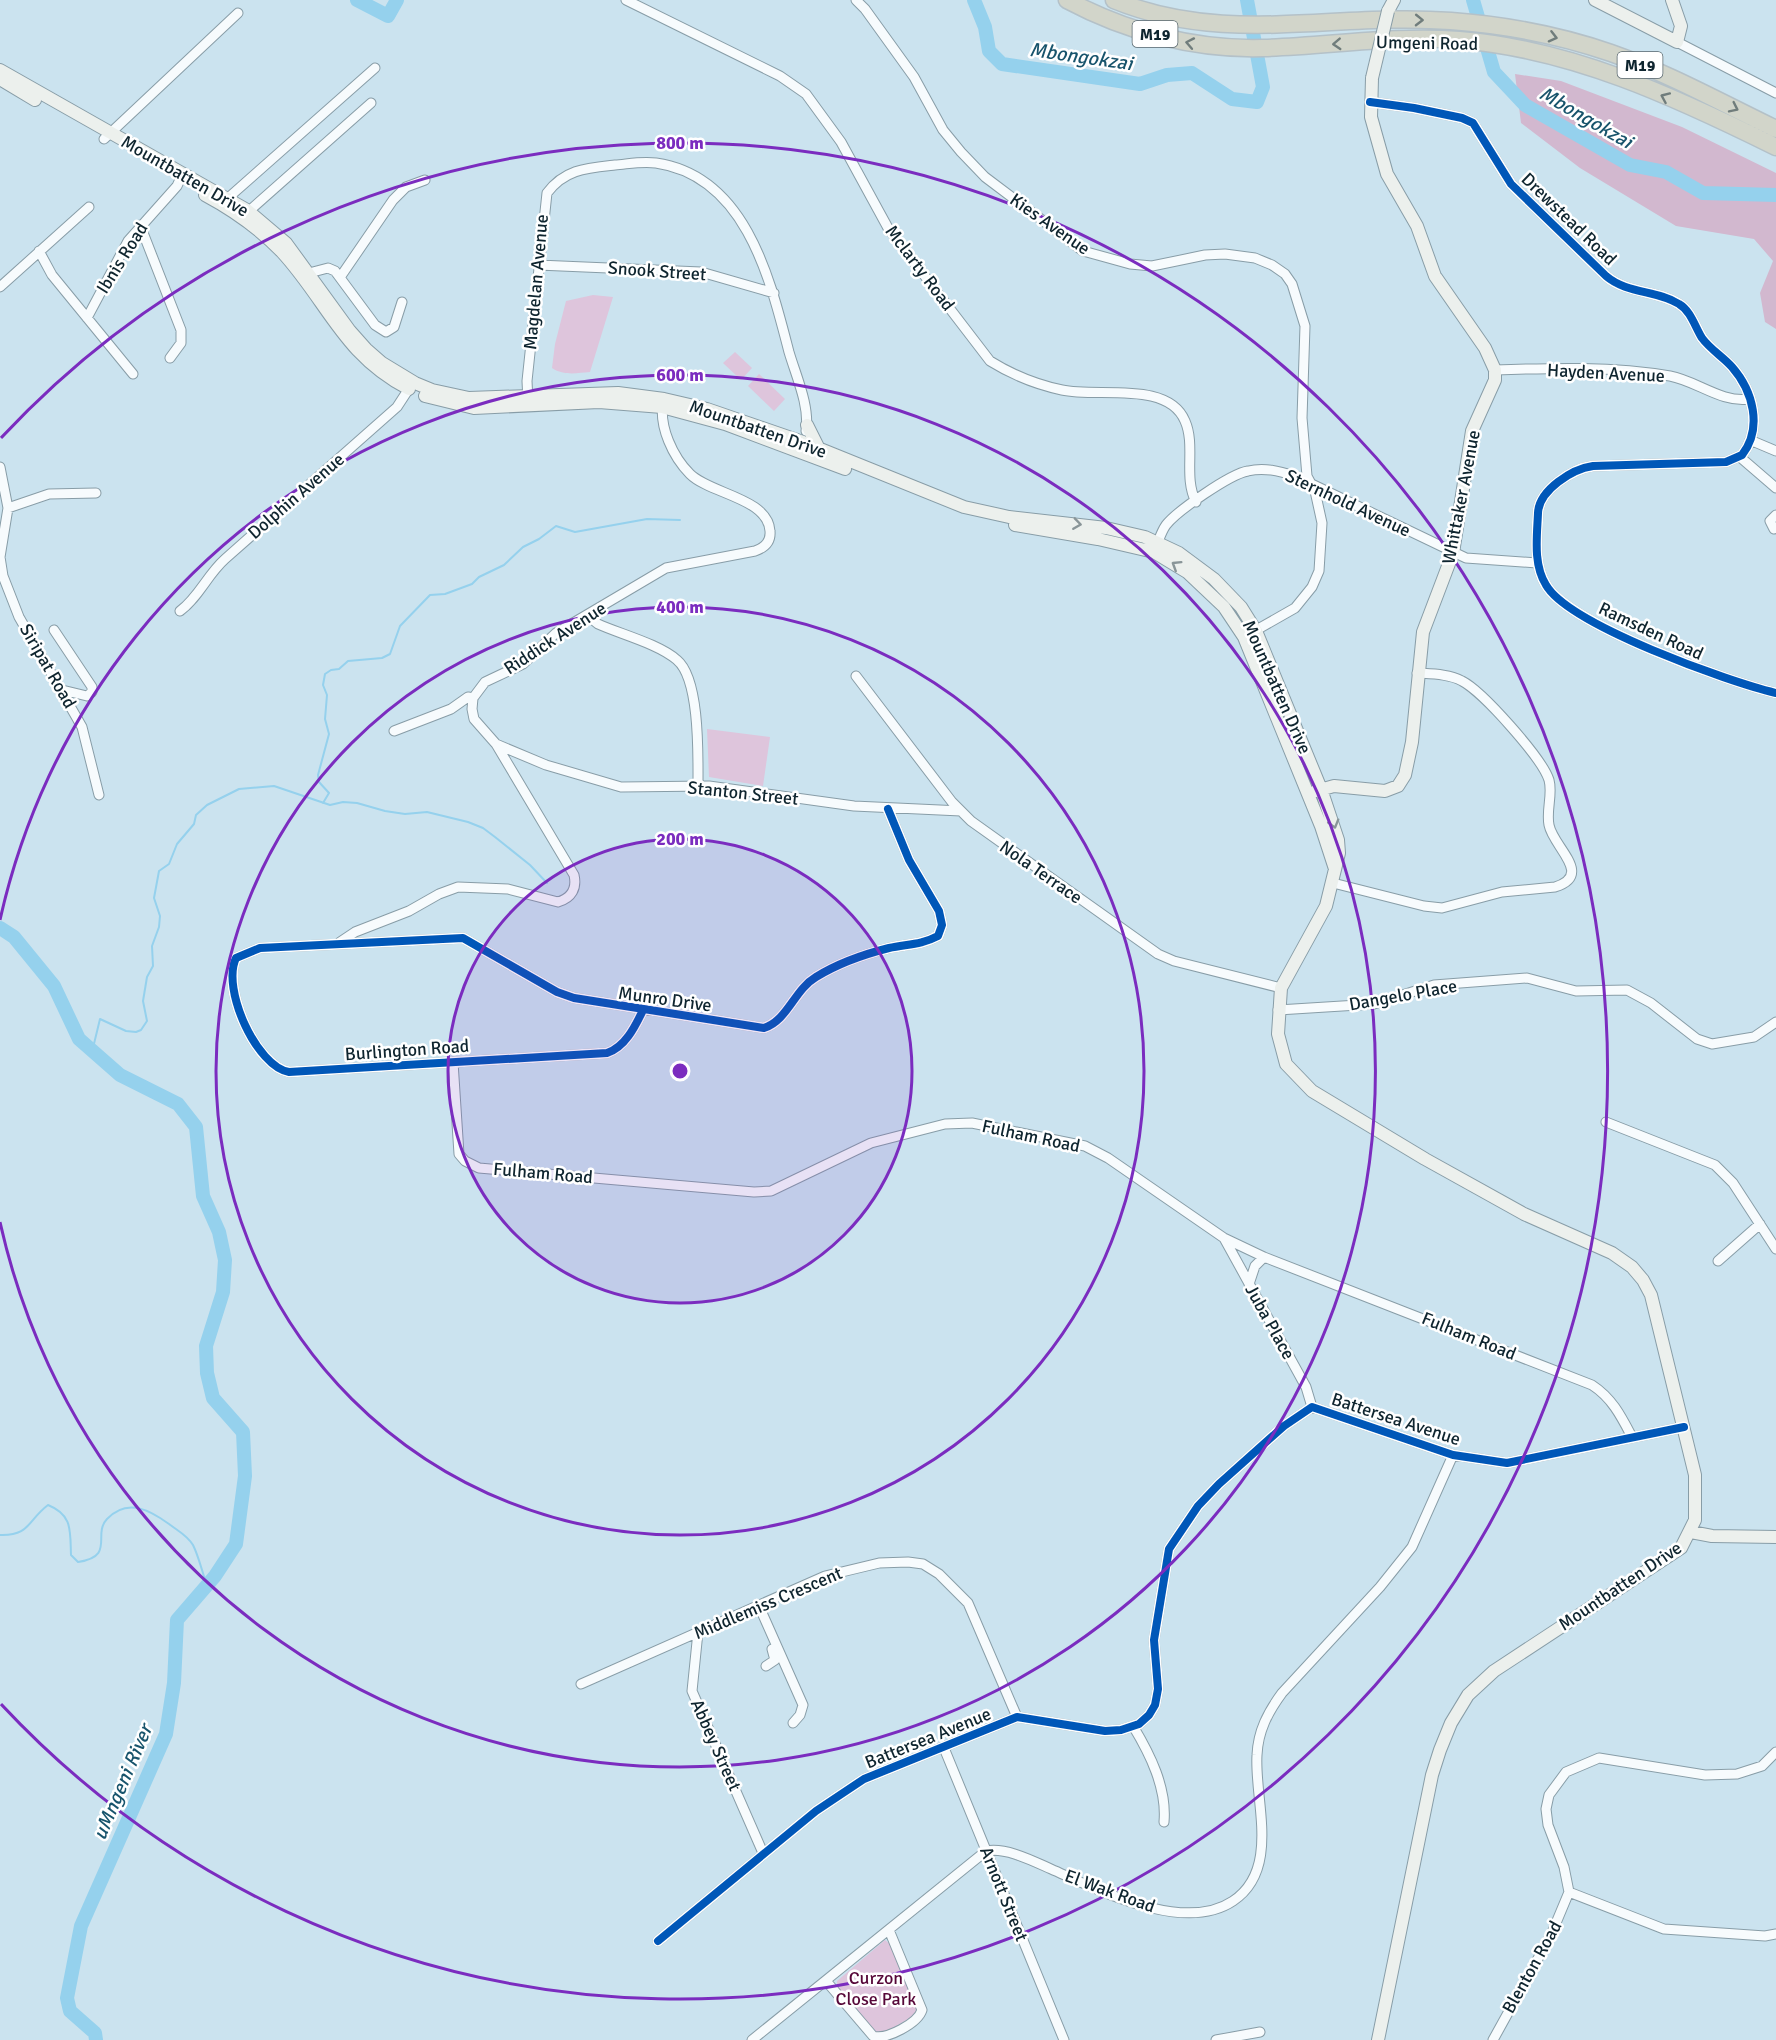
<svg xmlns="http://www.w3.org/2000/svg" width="1776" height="2040" font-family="Signika,sans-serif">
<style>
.green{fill:#dec5dc}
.forest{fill:#d2b8cf}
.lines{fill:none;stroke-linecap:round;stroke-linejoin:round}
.stream{stroke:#95d1ed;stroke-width:2}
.river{stroke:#95d1ed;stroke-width:14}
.street-casing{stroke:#889da7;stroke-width:11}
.secondary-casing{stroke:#889da7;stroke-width:14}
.highway-casing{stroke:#b4c1c8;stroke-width:19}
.street{stroke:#f7fbfd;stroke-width:9}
.secondary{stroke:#ecf0ed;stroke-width:12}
.highway{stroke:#d2d5ca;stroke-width:16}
.secondary-bridge-casing{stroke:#889da7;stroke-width:14;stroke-linecap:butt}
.secondary-bridge{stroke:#ecf0ed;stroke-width:12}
.cycleway-casing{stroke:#fff;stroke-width:11}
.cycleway{stroke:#0057b8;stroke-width:8}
.oneway{stroke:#707d7c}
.oneway2{stroke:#899598}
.ring{fill:none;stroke:#7b2cbf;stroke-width:3}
.labels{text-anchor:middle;stroke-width:5;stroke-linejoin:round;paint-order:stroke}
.shield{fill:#fff;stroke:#57666d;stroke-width:1.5}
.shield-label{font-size:16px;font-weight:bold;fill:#0f252f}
.street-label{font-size:18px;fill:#0f252f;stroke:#fff}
.park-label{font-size:18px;fill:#560738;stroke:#fff}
.water-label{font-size:20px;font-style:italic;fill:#18546c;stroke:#fff}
.centre{fill:#7b2cbf;stroke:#fff;stroke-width:3}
.ring-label{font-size:18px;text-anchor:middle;font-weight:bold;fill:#7b2cbf;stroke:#fff;stroke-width:5;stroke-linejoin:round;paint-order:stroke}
</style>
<rect width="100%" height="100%" fill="#cbe3ef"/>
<path class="green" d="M 593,295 L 613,297 L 590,372 C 577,373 564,376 552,368 L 555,344 L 566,301 Z
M 735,352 L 752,368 L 741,380 L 723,363 Z
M 759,374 L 785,399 L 774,411 L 748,386 Z
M 707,729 L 770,737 L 763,786 L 709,777 Z
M 885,1940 L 890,1944 L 918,2009 L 915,2015 L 881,2035 L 872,2033 L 837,1990 L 837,1981 Z"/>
<path class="forest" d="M 1515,74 L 1561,81 L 1682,127 L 1776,173 L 1776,329 L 1765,322 L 1760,293 L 1773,261 L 1754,239 L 1676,226 L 1580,168 L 1521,123 Z"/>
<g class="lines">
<path class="stream" d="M 323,803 L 329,793 L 319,782 L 318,775 L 329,734 L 325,719 L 327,695 L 323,685 L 325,674 L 331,670 L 339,669 L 348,661 L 382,658 L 390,654 L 400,626 L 430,595 L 445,594 L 472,584 L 479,577 L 504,565 L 523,547 L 539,539 L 556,526 L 575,532 L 647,519 L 680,520
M 92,1052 L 100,1019 L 126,1031 L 136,1032 L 141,1030 L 147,1021 L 143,1001 L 147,977 L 153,966 L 152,946 L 159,927 L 160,916 L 154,898 L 159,871 L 169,864 L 177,844 L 194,824 L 196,815 L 207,805 L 239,789 L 274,786 L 330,805 L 343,802 L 357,803 L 385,811 L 405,814 L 427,812 L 468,822 L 483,828 L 495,837 L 530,865 L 547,883
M 0,1535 C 30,1536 27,1521 48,1505 C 73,1515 70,1531 71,1555 L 78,1562 C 116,1556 92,1535 107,1519 C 128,1497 151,1511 169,1524 C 178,1531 187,1535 193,1545 C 199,1557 202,1572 207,1585"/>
<path class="river" d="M 357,0 L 388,16 L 397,0
M 974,0 L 985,27 L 989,51 L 1002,64 L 1140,84 L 1167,75 L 1192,73 L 1232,99 L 1257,102 L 1263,87 L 1247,0
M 1473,0 L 1494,72 L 1525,105 L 1630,165 L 1666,172 L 1703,193 L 1776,195
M 0,928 L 14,937 L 54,986 L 79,1039 L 120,1075 L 178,1104 L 196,1127 L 203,1196 L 219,1232 L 225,1260 L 223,1292 L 206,1346 L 207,1373 L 213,1398 L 243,1432 L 245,1476 L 236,1544 L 215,1576 L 177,1620 L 174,1683 L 166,1734 L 81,1926 L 67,1998 L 70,2011 L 95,2033 L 96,2040"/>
<defs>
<path id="street" d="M 626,0 L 780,76 L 806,94 L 841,142 L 888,228 L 990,361 C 1011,374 1038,385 1062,390 C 1097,398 1168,380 1185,421 C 1196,446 1183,477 1196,502
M 856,0 L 865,9 L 914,77 L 943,130 L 961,152 L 985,177 L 1083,251 L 1130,264 L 1152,266 L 1205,255 L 1225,254 L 1255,258 L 1272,265 L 1285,274 L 1292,284 L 1305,326 L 1302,418 L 1307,476 L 1315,491 L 1322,523 L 1319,571 L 1312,587 L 1295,608 L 1251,633
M 1677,42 L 1776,93
M 1370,102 L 1414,108 L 1462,118 L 1473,123 L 1511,184 L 1606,276 C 1627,294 1657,290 1679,304 C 1691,311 1695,327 1702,338 C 1710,349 1723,357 1732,367 C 1753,391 1763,428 1742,455 L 1726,462 L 1593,466 C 1572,469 1539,490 1538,513 C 1537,537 1533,564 1546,585 C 1569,625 1729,682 1776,693
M 104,139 L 238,13
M 228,198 L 375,68
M 249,211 L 371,103
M 140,225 L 181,330 L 181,343 L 170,358
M 39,251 L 52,275 L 133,374
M 538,265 L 701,272 L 774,293
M 309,273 L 328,268 L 335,271 L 375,325 L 386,332 L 394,327 L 402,302
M 341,276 L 393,200 L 406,187 L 425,180
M 0,287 L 89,207
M 87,318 L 128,241 L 177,186 L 183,173
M 1495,370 C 1552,368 1613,366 1670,376 C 1697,381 1721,403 1749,399
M 528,401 L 527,381 L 547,193 C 565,169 587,168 615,165 C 628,164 642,161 656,163 C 746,176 770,279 789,352 C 796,376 810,406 806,431
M 1750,440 L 1776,451
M 1740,457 L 1776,488
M 0,467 L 8,508 L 0,557 L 3,576 L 19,617 L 82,727 L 99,795
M 8,508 L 49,494 L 96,493
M 1774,529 L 1770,521 L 1776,515
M 1156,547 C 1159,540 1161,532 1166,525 C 1177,511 1230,474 1248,471 C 1264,467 1279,471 1295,476 L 1466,558 L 1537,563
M 180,611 C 199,597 207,575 225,559 L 397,407 L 412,384
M 588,616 L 598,624 C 620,634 659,644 677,660 C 700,679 698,756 698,785
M 54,630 L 92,687 L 92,692 L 87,696 L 58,689
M 856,676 L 952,802 L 971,821 L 1158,954 L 1174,961 L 1281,988
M 394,731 L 451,709 L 468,697 L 473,698
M 496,744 L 546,765 L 621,787 L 709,786 L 854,806 L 961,811
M 1333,883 L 1424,906 L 1442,908 L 1502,892 L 1555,887 C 1594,875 1553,847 1549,825 C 1546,810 1553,794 1549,780 C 1542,758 1482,691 1462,681 C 1449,674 1432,674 1417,673
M 340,942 L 355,932 L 409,911 L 439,894 L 458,887 L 508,889 L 558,902 C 572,898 577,888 574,875 L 496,744 L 474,719 L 472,709 L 473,698 L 485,682 L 523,664 L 556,633 L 666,568 L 755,551 C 764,548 771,542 770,531 C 768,498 710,494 690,474 C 673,457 659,427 663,403
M 643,1010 C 635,1027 625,1047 607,1053 L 289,1072 C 257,1067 221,989 236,958 L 260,948 L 463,938 L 557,992 L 574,998 L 764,1028 C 788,1020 794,990 816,977 C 837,964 865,954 889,948 C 907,944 921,945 938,936 L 942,925 L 939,911 L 909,860 L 888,809
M 1278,1010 L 1374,1004 L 1434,985 L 1527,978 L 1576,991 L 1627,990 L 1651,1003 L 1697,1039 L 1712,1044 L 1754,1037 L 1776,1022
M 453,1062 L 459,1154 L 465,1161 L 479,1168 L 754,1192 L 771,1191 L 871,1143 L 945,1124 L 972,1123 L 1085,1146 L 1108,1158 L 1224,1238 L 1264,1257 L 1592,1385 C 1612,1398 1621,1416 1632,1437
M 1606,1122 L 1715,1165 L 1733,1183 L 1776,1249
M 1224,1238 L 1306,1387 L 1312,1407
M 1718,1261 L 1760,1224
M 1249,1284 L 1255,1266 L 1264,1257
M 759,1606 L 803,1705 L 800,1715 L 793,1723
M 698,1632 L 692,1691 L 763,1853
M 766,1666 L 775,1660 L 772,1649
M 581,1684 L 825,1576 L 879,1563 L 908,1562 L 923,1564 L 939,1574 L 968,1603 L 1017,1717
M 1133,1726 C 1150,1754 1167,1788 1164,1822
M 944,1748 L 1064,2040
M 1569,1892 L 1664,1929 L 1765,1936 L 1776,1934
M 658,1941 L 816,1811 L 864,1779 L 1017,1717 L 1105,1731 L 1121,1730 L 1139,1724 L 1149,1715 L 1155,1705 L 1158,1689 L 1154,1640 L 1169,1549 L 1198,1506 L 1219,1484 L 1284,1426 L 1312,1407 L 1453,1455 L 1507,1463 L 1684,1427
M 827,1982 L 873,2036 C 887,2040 918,2023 922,2010 L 889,1930
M 752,2040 L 986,1851 C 1006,1847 1033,1861 1051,1869 C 1099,1890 1184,1934 1233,1901 C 1281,1869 1254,1800 1257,1755 C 1258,1731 1268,1712 1282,1693 L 1380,1587 L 1412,1547 L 1453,1455
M 1216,2040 L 1260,2032
M 1493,2040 L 1551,1935 L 1569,1892 L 1564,1867 L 1548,1825 L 1546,1809 L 1549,1795 L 1566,1772 L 1599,1758 L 1705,1775 L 1737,1774 L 1762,1766 L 1776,1752"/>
<path id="secondary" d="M 1595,0 L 1677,42 L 1681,26 L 1672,0
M 1388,11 L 1394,0
M 0,70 L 247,210 L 286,243 L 350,331 L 366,349 L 382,363 L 415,383 L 432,390 L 469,398 L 618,393 L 664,399 L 707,409 L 803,442 L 964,507 L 1009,517 L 1106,528 L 1145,537 L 1179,553 L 1214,579 L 1241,607 L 1256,631 L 1321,789 L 1338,840 L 1339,853 L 1326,906 L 1281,988 L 1278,1034 L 1286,1064 L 1312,1091 L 1425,1159 L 1524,1214 L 1612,1253 L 1632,1267 L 1643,1280 L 1651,1295 L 1695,1475 L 1695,1520 L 1681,1548 L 1494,1671 L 1468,1695 L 1451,1723 L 1440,1750 L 1432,1775 L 1378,2040
M 0,79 L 35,100
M 205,195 C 233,210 260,229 282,252 C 328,302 343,355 409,389
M 425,396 L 474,408 L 599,402 L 662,407 L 725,424 L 845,469
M 807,425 L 819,449
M 1015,525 L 1098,539 L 1154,552 L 1187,572 L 1224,607 L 1244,637 L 1321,826 L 1335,869
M 1316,791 L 1334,786 L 1385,791 L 1398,786 L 1405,775 L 1412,742 L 1423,632 L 1453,553 L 1472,431 L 1495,380 L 1495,370 L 1485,348 L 1435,276 L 1417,226 L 1387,174 L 1371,117 L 1372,78
M 1691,1532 L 1712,1536 L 1776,1537"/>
<path id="highway" d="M 1067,0 C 1127,32 1195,50 1263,48 C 1328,46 1394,35 1459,40 C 1572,49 1675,97 1776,147
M 1114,0 C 1226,46 1335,12 1451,21 C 1505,25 1559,35 1611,53 C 1668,73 1722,103 1776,129"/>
</defs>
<use href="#street" class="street-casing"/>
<use href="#secondary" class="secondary-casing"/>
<use href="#highway" class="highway-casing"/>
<use href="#street" class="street"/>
<use href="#secondary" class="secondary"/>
<use href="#highway" class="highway"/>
<defs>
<path id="secondary-bridge" d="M 1372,78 L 1388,11"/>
</defs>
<use href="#secondary-bridge" class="secondary-bridge-casing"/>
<use href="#secondary-bridge" class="secondary-bridge"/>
<defs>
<path id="cycleway" d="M 1370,102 L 1414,108 L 1462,118 L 1473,123 L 1511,184 L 1606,276 C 1627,294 1657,290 1679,304 C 1691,311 1695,327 1702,338 C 1710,349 1723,357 1732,367 C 1753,391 1763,428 1742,455 L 1726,462 L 1593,466 C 1572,469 1539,490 1538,513 C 1537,537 1533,564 1546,585 C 1569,625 1729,682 1776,693
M 643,1010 C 635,1027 625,1047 607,1053 L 289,1072 C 257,1067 221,989 236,958 L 260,948 L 463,938 L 557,992 L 574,998 L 764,1028 C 788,1020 794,990 816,977 C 837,964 865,954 889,948 C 907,944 921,945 938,936 L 942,925 L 939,911 L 909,860 L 888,809
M 658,1941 L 816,1811 L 864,1779 L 1017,1717 L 1105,1731 L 1121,1730 L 1139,1724 L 1149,1715 L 1155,1705 L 1158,1689 L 1154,1640 L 1169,1549 L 1198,1506 L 1219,1484 L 1284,1426 L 1312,1407 L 1453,1455 L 1507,1463 L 1684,1427"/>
</defs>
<use href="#cycleway" class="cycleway-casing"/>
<use href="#cycleway" class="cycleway"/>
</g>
<defs><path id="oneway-chevron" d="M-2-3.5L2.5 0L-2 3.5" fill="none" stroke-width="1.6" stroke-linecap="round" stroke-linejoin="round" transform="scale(1.5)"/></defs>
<g class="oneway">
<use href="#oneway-chevron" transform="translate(1419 20) rotate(1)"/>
<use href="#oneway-chevron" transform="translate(1553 37) rotate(14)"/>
<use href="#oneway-chevron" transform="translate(1190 43) rotate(-169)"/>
<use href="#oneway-chevron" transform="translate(1337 44) rotate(177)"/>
<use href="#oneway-chevron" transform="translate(1665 97) rotate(-156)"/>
<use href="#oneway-chevron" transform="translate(1734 108) rotate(26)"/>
</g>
<g class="oneway2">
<use href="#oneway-chevron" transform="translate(1077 524) rotate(8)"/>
<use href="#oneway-chevron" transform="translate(1176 565) rotate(-148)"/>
<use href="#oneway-chevron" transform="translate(1334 824) rotate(74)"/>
</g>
<circle cx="680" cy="1071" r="232" fill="#7b2cbf" fill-opacity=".12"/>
<g class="ring">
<circle cx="680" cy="1071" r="232"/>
<circle cx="680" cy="1071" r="464"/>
<path d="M0 920A696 696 0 1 1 0 1222"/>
<path d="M1 438A928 928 0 1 1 1 1704"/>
</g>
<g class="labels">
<g class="shield">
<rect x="1132.5" y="21" width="45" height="26" rx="4.5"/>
<rect x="1617.5" y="52" width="45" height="26" rx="4.5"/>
</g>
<g class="shield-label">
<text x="1155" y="40">M19</text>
<text x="1640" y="71">M19</text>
</g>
<g class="street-label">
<text transform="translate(1427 43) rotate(1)" y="6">Umgeni Road</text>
<text transform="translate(185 176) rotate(30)" y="6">Mountbatten Drive</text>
<text transform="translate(1569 219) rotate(44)" y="6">Drewstead Road</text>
<text transform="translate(1050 224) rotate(35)" y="6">Kies Avenue</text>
<text transform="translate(122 258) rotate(-58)" y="6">Ibnis Road</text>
<text transform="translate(920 268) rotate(53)" y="6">Mclarty Road</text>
<text transform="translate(657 271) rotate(4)" y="6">Snook Street</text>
<text transform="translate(536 282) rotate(-85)" y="6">Magdelan Avenue</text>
<text transform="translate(1606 373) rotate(3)" y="6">Hayden Avenue</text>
<text transform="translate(758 429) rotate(19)" y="6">Mountbatten Drive</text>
<text transform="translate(296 496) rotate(-41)" y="6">Dolphin Avenue</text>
<text transform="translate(1461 497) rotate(-79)" y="6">Whittaker Avenue</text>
<text transform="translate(1348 503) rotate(25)" y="6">Sternhold Avenue</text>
<text transform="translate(1651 631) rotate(25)" y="6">Ramsden Road</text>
<text transform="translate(555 638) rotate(-33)" y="6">Riddick Avenue</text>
<text transform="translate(48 666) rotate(60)" y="6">Siripat Road</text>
<text transform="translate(1277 687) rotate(66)" y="6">Mountbatten Drive</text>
<text transform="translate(743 793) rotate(6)" y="6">Stanton Street</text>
<text transform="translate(1041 872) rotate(35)" y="6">Nola Terrace</text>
<text transform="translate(1403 995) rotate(-10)" y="6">Dangelo Place</text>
<text transform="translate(665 999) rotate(8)" y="6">Munro Drive</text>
<text transform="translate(407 1050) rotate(-4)" y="6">Burlington Road</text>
<text transform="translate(1031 1136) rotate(12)" y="6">Fulham Road</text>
<text transform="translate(543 1173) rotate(5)" y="6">Fulham Road</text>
<text transform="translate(1270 1322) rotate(61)" y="6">Juba Place</text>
<text transform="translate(1469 1336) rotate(22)" y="6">Fulham Road</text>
<text transform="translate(1396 1419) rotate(18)" y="6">Battersea Avenue</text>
<text transform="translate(1620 1586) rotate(-34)" y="6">Mountbatten Drive</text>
<text transform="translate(768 1603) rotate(-23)" y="6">Middlemiss Crescent</text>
<text transform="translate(928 1738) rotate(-22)" y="6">Battersea Avenue</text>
<text transform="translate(716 1745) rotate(66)" y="6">Abbey Street</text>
<text transform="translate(1110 1891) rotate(20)" y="6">El Wak Road</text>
<text transform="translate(1004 1894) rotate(68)" y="6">Arnott Street</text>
<text transform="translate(1532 1967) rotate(-61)" y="6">Blenton Road</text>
</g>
<g class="park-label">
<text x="876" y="1984">Curzon<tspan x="876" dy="21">Close Park</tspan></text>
</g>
<g class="water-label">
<text transform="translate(1081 56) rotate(8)" y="7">Mbongokzai</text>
<text transform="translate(1586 117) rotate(30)" y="7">Mbongokzai</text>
<text transform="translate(122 1782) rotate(-67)" y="7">uMngeni River</text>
</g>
</g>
<circle cx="680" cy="1071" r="9" class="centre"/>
<g class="ring-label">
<text x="680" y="149">800 m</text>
<text x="680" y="381">600 m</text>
<text x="680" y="613">400 m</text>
<text x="680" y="845">200 m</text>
</g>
</svg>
